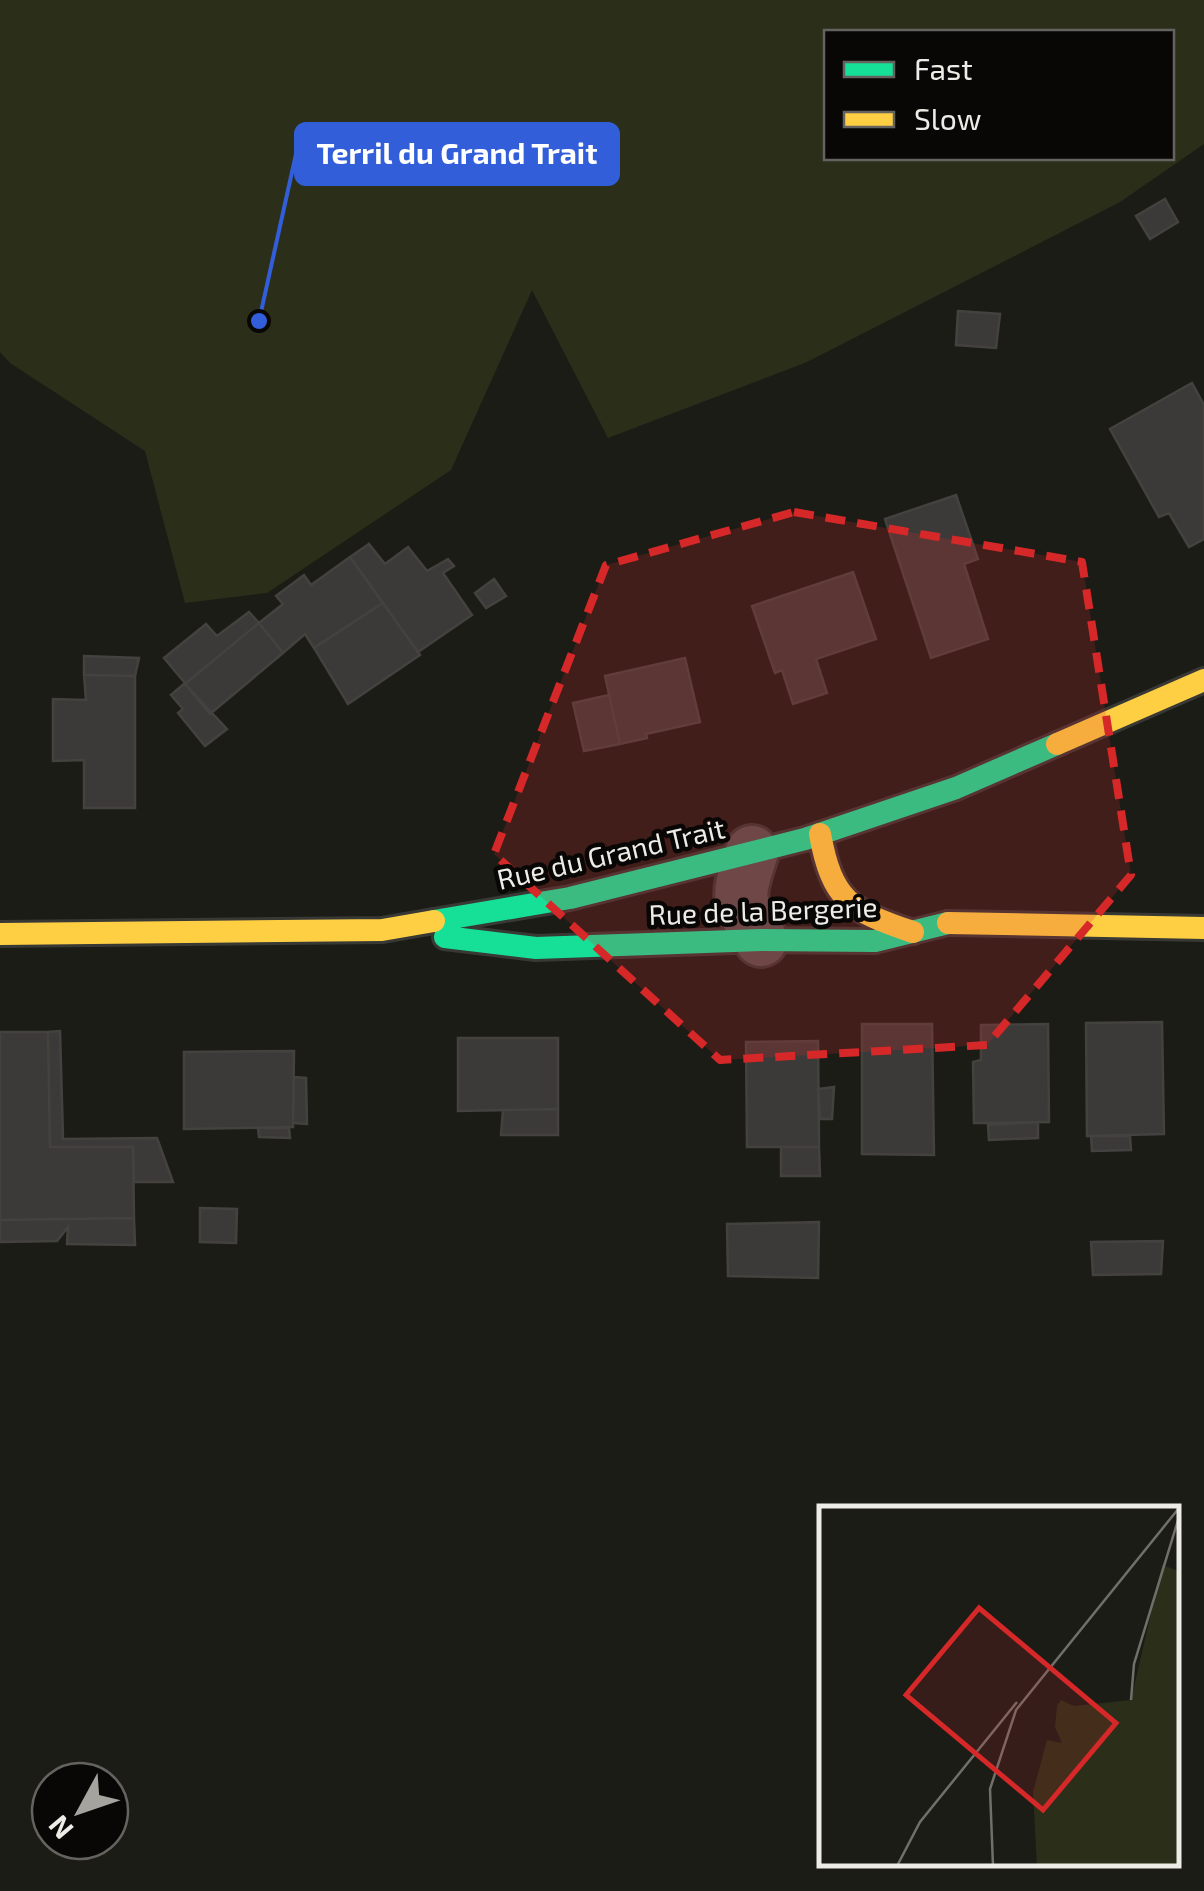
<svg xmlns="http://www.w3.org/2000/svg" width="1204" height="1891" font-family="'Exo 2',sans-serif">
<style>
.green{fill:#2b2f19;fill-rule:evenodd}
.building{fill:#3c3a38;stroke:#44423f;stroke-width:2.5}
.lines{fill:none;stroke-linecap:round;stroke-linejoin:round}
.street-casing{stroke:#383835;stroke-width:58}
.fast-casing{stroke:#383835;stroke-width:28}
.slow-casing{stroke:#383835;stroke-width:28}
.street{stroke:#554f4f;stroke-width:52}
.fast{stroke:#16e098;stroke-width:22}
.slow{stroke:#ffcf43;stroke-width:22}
.marked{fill:#d62828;fill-opacity:0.2;stroke:#d62828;stroke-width:8;stroke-dasharray:20 12;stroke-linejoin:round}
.labels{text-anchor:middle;stroke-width:9;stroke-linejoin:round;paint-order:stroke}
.street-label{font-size:28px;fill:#edece7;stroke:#080705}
.inset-road{fill:none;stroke:#706f6a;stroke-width:2.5}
.view{fill:#d62828;fill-opacity:0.15;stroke:#d62828;stroke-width:5}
.inset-edge{fill:none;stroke:#edece7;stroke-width:5}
.leader{fill:none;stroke:#325eda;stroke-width:4}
.callout-dot{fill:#325eda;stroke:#080705;stroke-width:4}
.callout{fill:#325eda;stroke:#325eda;stroke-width:4}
.callout-label{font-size:30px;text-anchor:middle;font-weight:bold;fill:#fff}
</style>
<rect width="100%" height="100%" fill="#1c1c17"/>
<path class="green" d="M 0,0 L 1204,0 L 1204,144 L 1120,202 L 807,362 L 608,438 L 532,290 L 451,470 L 267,593 L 185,603 L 145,451 L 10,363 L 0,352 ZM 826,32 L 1172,32 L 1172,158 L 826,158 Z"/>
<path class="building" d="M 1165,199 L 1178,222 L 1150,239 L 1136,216 Z
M 958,311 L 1000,314 L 996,348 L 956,345 Z
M 1192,383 L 1204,405 L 1204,539 L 1189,547 L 1169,513 L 1159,517 L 1110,429 Z
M 956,495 L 978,559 L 964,564 L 988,639 L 931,658 L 885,519 Z
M 369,544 L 385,564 L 408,547 L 427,571 L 448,559 L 454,566 L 443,573 L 472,615 L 418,652 L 350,557 Z
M 350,557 L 383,603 L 314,648 L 305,634 L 283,653 L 259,623 L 283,604 L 276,596 L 304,575 L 311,585 Z
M 853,572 L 876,639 L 816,659 L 827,693 L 793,704 L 782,670 L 775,673 L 752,606 Z
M 494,579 L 506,596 L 486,608 L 475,593 Z
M 383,603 L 420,655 L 348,704 L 314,648 Z
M 249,612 L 259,623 L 185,684 L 227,729 L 205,746 L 178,713 L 183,709 L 171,695 L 185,683 L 164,658 L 206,624 L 217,636 Z
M 259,623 L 283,653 L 210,714 L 185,684 Z
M 84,656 L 139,658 L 135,676 L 84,675 Z
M 685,658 L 700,722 L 646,734 L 647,738 L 620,744 L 605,676 Z
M 84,675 L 135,676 L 135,808 L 84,808 L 84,760 L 53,761 L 53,699 L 86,700 Z
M 609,695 L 620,744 L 584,751 L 573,703 Z
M 1162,1022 L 1164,1134 L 1087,1136 L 1086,1023 Z
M 862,1024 L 932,1024 L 934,1155 L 862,1154 Z
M 1048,1024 L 1049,1122 L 974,1123 L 973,1062 L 981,1060 L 981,1025 Z
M 60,1031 L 63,1139 L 157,1138 L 173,1182 L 134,1182 L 133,1147 L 50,1147 L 48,1032 Z
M 0,1032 L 48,1032 L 50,1147 L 133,1147 L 134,1218 L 0,1220 Z
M 458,1038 L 558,1038 L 558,1109 L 458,1111 Z
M 818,1041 L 819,1147 L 747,1147 L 746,1042 Z
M 294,1051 L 293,1127 L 184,1129 L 184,1052 Z
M 294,1077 L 306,1078 L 307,1124 L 293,1123 Z
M 834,1087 L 832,1119 L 820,1119 L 818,1089 Z
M 558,1109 L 558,1135 L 501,1135 L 503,1110 Z
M 1038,1122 L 1038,1138 L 989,1140 L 988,1125 Z
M 258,1128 L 289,1128 L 290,1138 L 259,1137 Z
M 1091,1136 L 1130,1136 L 1131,1150 L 1092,1151 Z
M 781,1147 L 819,1147 L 820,1176 L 781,1176 Z
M 200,1208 L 237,1209 L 236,1243 L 200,1242 Z
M 134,1218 L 135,1245 L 67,1244 L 68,1227 L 57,1241 L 0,1242 L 0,1220 Z
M 819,1222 L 818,1278 L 728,1276 L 727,1224 Z
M 1163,1241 L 1161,1274 L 1093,1275 L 1091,1242 Z"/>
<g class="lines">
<defs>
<path id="street" d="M 752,852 C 736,899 737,899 761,940"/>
<path id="fast" d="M 434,921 L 570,898 L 805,839 L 956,788 L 1057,744
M 445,937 L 536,948 L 761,940 L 875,941 L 948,923"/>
<path id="slow" d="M 1057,744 L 1204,680
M 820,834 C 832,900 850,911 913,932
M 948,923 L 1204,928
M 0,934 L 382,930 L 434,921"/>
</defs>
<use href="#street" class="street-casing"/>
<use href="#fast" class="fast-casing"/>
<use href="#slow" class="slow-casing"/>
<use href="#street" class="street"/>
<use href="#fast" class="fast"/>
<use href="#slow" class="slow"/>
</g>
<path class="marked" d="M 794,512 L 1082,562 L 1131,875 L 987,1045 L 720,1060 L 494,854 L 606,565 Z"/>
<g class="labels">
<g class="street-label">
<text transform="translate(611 854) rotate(-13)" y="10">Rue du Grand Trait</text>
<text transform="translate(763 911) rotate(-2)" y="10">Rue de la Bergerie</text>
</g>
</g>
<g transform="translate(819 1506)">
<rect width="360" height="360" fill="#1c1c17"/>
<path d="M 343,59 L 360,65 L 360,360 L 218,360 L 214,286 L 228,234 L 243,237 L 236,221 L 238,200 L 242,194 L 255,200 L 312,194 Z" fill="#2b2f19"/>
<path class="inset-road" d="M 312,194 L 315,158 L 360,11M 78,360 L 101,316 L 198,196M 174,360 L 171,283 L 197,204 L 360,2"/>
<path class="view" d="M 160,102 L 297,217 L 224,304 L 87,189 Z"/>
<rect width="360" height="360" class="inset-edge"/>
</g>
<path class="leader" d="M259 321L296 154"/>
<circle class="callout-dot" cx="259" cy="321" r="10"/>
<rect class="callout" x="296" y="124" width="322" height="60" rx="10"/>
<g class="callout-label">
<text x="457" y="164">Terril du Grand Trait</text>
</g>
<rect x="824" y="30" width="350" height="130" fill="#080705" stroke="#64635f" stroke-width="2.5"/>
<rect x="844" y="62" width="50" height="15" fill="#16e098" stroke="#64635f" stroke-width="2.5"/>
<text x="914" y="80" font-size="30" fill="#edece7">Fast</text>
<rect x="844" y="112" width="50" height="15" fill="#ffcf43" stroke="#64635f" stroke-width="2.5"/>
<text x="914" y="130" font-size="30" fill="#edece7">Slow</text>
<g transform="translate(80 1811) rotate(230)"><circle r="48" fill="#080705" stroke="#64635f" stroke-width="2.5"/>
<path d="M0-8L18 38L0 25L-18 38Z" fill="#a4a39e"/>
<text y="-15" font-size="28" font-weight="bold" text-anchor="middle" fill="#edece7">N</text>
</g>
</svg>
